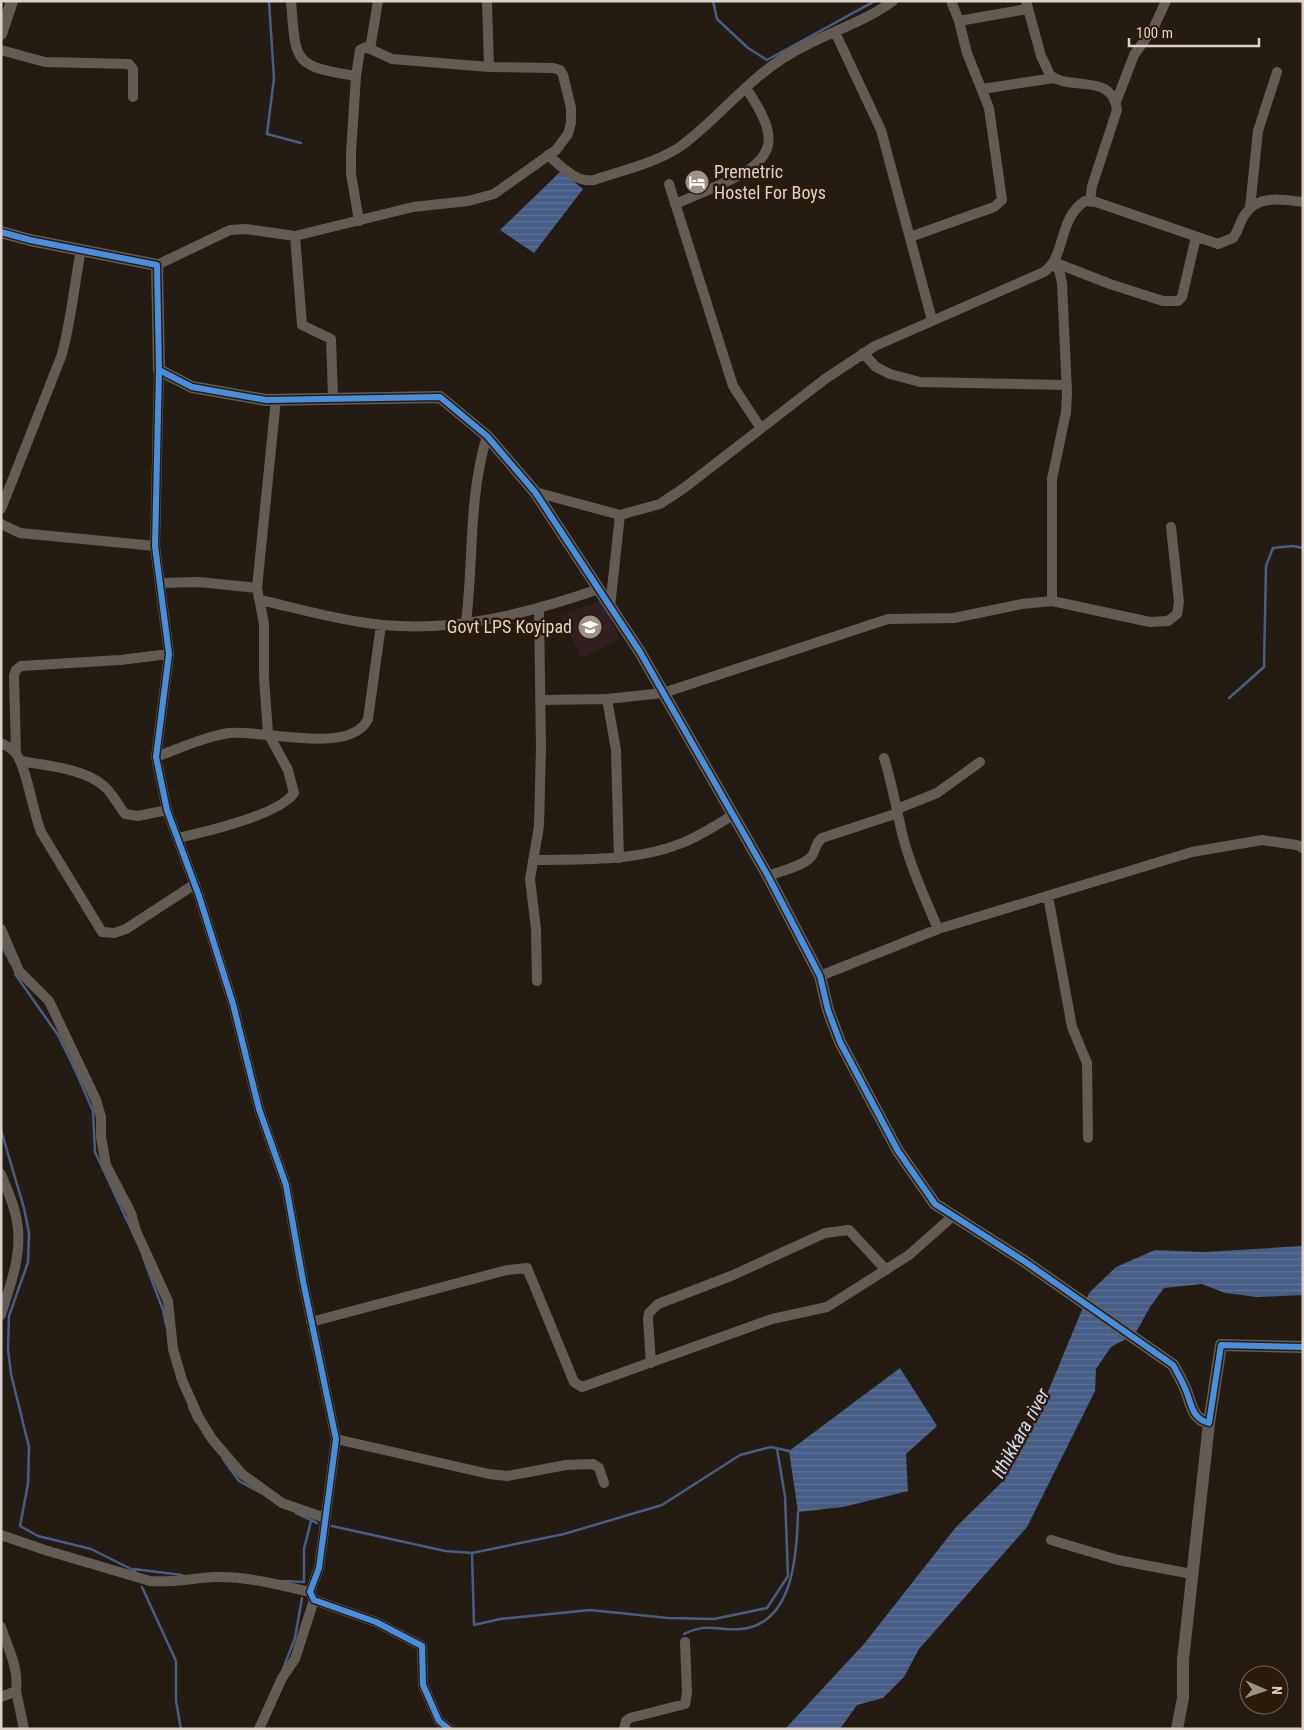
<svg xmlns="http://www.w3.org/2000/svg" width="1304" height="1730" font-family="'Roboto Condensed',sans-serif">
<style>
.education{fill:#311f22}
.water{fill:url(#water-rules)}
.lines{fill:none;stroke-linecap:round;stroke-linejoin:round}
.stream{stroke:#465d86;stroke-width:2.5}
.minor{stroke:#635c54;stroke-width:10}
.tertiary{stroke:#635c54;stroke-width:12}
.cycleway-casing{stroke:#2c1b0a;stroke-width:9}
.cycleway{stroke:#468fdf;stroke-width:6}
.labels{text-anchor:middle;stroke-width:5;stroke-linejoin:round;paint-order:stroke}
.poi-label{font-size:18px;fill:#ddd2c7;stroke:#2c1b0a;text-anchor:start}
.water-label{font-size:19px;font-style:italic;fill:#cddefc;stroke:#2c1b0a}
</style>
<defs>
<pattern id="water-rules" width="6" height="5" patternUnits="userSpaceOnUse" patternTransform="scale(1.25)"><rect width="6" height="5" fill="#465d86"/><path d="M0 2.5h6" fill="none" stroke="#607396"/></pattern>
</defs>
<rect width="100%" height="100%" fill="#241b12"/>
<path class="education" d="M 602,600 L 620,639 L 581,658 L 561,616 Z"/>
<path class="water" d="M 561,171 L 583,189 L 534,253 L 500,230 Z
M 1303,1246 L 1303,1295 L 1257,1297 L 1225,1293 L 1202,1284 L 1164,1288 L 1150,1307 L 1135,1334 L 1111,1347 L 1096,1369 L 1095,1391 L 1027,1527 L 919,1649 L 904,1677 L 883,1698 L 857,1705 L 840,1729 L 785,1729 L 864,1644 L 956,1527 L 1002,1482 L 1040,1411 L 1089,1293 L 1116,1267 L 1155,1250 L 1204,1252 Z
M 900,1368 L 937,1426 L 906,1454 L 908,1491 L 843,1507 L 798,1512 L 789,1451 Z"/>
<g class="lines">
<path class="stream" d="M 269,1 L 274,78 L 267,134 L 301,143
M 713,1 L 717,19 L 748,48 L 767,60 L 875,1
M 1229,698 L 1264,667 L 1266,566 L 1273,548 L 1293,546 L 1303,548
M 1,944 L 11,964
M 15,974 L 58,1035 L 77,1074 L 93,1111 L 95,1152 L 131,1229
M 1,1130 L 24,1208 L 29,1233 L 28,1262 L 9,1316 L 8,1349 L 11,1374 L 29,1447 L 28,1484 L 20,1526 L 38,1536 L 91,1549 L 135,1571
M 143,1257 L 163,1310 L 166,1325
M 189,1407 L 196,1422
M 223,1459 L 239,1481 L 261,1493
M 296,1513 L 317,1523
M 332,1526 L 445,1551 L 472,1553 L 564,1534 L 662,1505 L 740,1455 L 771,1447 L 789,1451
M 472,1553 L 474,1625 L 500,1619 L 590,1610 L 668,1618 L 714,1619 L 767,1608 L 788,1576 L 785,1496 L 777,1449
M 134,1569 L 182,1575
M 283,1581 L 304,1582 L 304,1549 L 311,1521
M 142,1587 L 176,1661 L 176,1701 L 181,1729
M 684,1634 C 709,1622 717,1631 741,1629 C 794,1624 797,1553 798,1512
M 283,1669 L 295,1638 L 302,1598"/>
<path class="minor" d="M 291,1 C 296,62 292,66 356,76
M 1026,1 L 1041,56 L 1050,75 C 1071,92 1112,72 1117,110 L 1092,186 L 1090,201
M 959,21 L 1027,9
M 835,32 L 881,130 L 932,320
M 370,49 L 378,1
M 1,50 L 45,62 L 129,64 L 133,69 L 133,97
M 982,89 L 1054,78
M 1116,102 L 1134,55 L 1154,27 L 1166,1
M 548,155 C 561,166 575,183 594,180 C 621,171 663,161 685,143 C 719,117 746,82 782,59 C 817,35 859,26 893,1
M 669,184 L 733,386 L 760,427
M 675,204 C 695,196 713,188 732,179 C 784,155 773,129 746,88
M 1250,208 L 1258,131 L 1277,72
M 359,221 L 351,174 L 351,153 L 356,76 L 360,50 L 366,47 L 392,59 L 489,67
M 295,236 L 302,325 L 331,339 L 333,397
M 910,237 L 994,207 L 1002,200 L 989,108 L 967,53 L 959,21 L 951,1
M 1056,263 L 1110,284 L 1163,301 L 1178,301 L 1182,297 L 1196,237
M 157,265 L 230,230 L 246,229 L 295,236 L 413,207 L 468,201 L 494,194 L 556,150 L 568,134 L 571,123 L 571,108 L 563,75 L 560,70 L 553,68 L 489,67 L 487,1
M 863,353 L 876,367 L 890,374 L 920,382 L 1067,385
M 159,370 L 155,546 L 169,654 L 156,757 L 167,810 L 199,896 L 233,1004 L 259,1109 L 286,1185 L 303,1281 L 336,1439 L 319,1568 L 310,1592 L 314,1600 L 376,1622 L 422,1646 L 423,1685 L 439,1721 L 449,1729
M 535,492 L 620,515 L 660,504 L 684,488 L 825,379 L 875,346 L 1044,272 C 1067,255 1057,220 1085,201 L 1096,202 L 1218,244 L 1233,238 C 1239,230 1240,220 1246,213 C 1259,194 1284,200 1303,202
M 1,509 L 61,357 C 71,324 74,285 81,250
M 1,524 L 20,533 L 155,546
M 161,583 L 199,582 L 257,588
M 260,600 C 300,609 342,621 383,625 C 458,632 529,613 599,589
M 1052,601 L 1052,479 L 1066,412 L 1067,393 L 1062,283 L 1059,270 L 1053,264
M 610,607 L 620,515
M 466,622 C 474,558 468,499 487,436
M 607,699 L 616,750 L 619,858
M 540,700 L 607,699 L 663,693 L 888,619 L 954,618 L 1022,604 L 1052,601 L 1150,622 L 1168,621 L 1177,614 L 1179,602 L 1171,527
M 1,743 C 7,746 13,749 17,755 C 27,770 33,812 41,832 L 102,932 L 114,933 L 126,929 L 195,884
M 16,753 L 14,676 L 16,670 L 21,666 L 120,660 L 169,654
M 156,757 C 180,748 204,737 229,733 C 261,729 351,756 368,719 L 381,625
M 884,758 C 892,783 896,807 902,833 C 910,866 925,898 938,929
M 21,761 C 47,766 83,768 104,786 C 113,794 118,805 125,814 L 138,816 L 167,810
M 897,809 L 937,793 L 980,762
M 178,838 C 205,832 279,815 294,793 L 288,770 L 268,733 L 264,678 L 264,624 L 257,588 L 276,399
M 533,860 C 582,859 636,862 682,843 C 700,836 716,825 733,815
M 768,876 C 781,871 800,867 810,858 C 816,853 814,844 822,838 L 898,813
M 1048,896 L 1072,1027 L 1087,1063 L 1088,1138
M 1,929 L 19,971 L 49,1001 L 96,1100 L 101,1117 L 101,1137 L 106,1165 L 131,1213 L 136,1231 L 168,1301 L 173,1349 L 182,1380 L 199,1418 L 212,1439 L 242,1474 L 282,1503 L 325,1518
M 820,976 L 938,929 L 1192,852 L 1262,840 L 1297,845 L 1303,848
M 537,981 L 536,929 L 530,879 L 539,826 L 541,748 L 539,609
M 1,1174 C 7,1190 15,1206 17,1222 C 23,1254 10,1285 1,1315
M 311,1322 L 507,1270 L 527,1268 L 574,1382 L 582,1387 L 772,1319 L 827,1307 L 909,1255 L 953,1216
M 651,1363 L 648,1319 L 649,1313 L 658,1304 L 731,1276 L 825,1233 L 849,1230 L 886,1270
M 336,1439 L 489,1474 L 507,1476 L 566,1465 L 593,1464 L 599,1468 L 604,1483
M 1,1535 L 45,1550 L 150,1581 C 172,1583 193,1578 215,1577 C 246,1576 280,1585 310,1592
M 1051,1540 L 1118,1560 L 1192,1574
M 1,1627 C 8,1649 19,1667 16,1691 L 1,1697
M 16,1691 L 24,1729
M 259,1729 L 282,1678 L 295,1659 L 314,1600
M 624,1729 L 626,1721 L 630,1718 L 685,1704 L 687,1692 L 685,1642"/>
<path class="tertiary" d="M 1,34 L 12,1
M 1,232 L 30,240 L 157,265 L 159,370 L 192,387 L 266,400 L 440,397 L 487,436 L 535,492 L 640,652 L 768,876 L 820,976 L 828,1010 L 840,1042 L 898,1151 L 935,1204 L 1024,1261 L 1173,1365 C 1177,1372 1181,1379 1184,1386 C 1192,1402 1190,1418 1209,1423 L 1221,1345 L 1303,1347
M 1177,1729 L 1183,1698 L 1183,1660 L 1209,1423"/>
<defs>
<path id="cycleway" d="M 1,232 L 30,240 L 157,265 L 159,370 L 192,387 L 266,400 L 440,397 L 487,436 L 535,492 L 640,652 L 768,876 L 820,976 L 828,1010 L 840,1042 L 898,1151 L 935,1204 L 1024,1261 L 1173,1365 C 1177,1372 1181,1379 1184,1386 C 1192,1402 1190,1418 1209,1423 L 1221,1345 L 1303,1347
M 159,370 L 155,546 L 169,654 L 156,757 L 167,810 L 199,896 L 233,1004 L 259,1109 L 286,1185 L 303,1281 L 336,1439 L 319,1568 L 310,1592 L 314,1600 L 376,1622 L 422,1646 L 423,1685 L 439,1721 L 449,1729"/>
</defs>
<use href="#cycleway" class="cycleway-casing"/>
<use href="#cycleway" class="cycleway"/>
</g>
<defs>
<symbol id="hotel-disc" viewBox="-11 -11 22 22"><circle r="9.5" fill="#9c9288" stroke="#2c1b0a"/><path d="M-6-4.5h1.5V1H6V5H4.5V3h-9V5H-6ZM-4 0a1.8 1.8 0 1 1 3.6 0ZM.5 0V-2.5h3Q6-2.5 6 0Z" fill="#fff"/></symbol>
<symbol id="school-disc" viewBox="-11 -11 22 22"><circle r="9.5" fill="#9c9288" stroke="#2c1b0a"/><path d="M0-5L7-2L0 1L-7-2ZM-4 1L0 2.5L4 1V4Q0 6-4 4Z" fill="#fff"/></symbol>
</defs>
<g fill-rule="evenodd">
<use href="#hotel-disc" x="683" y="168" width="28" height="28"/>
<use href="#school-disc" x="576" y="613" width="28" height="28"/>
</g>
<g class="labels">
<g class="poi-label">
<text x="714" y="178">Premetric<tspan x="714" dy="21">Hostel For Boys</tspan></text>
<text x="572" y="633" text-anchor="end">Govt LPS Koyipad</text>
</g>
<g class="water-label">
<text transform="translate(1020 1433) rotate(-61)" y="7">Ithikkara river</text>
</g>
</g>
<rect width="1304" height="1730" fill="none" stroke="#ddd2c7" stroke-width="5"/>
<g transform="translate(1264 1690) rotate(92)"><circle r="24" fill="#2c1b0a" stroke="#736456"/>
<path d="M0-4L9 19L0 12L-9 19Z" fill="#9c9288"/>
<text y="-8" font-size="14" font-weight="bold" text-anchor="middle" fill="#ddd2c7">N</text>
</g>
<path d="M1129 38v8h130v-8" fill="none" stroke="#ddd2c7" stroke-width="2.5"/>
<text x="1136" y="38" font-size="15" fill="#ddd2c7" stroke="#2c1b0a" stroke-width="4" paint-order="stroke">100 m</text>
</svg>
